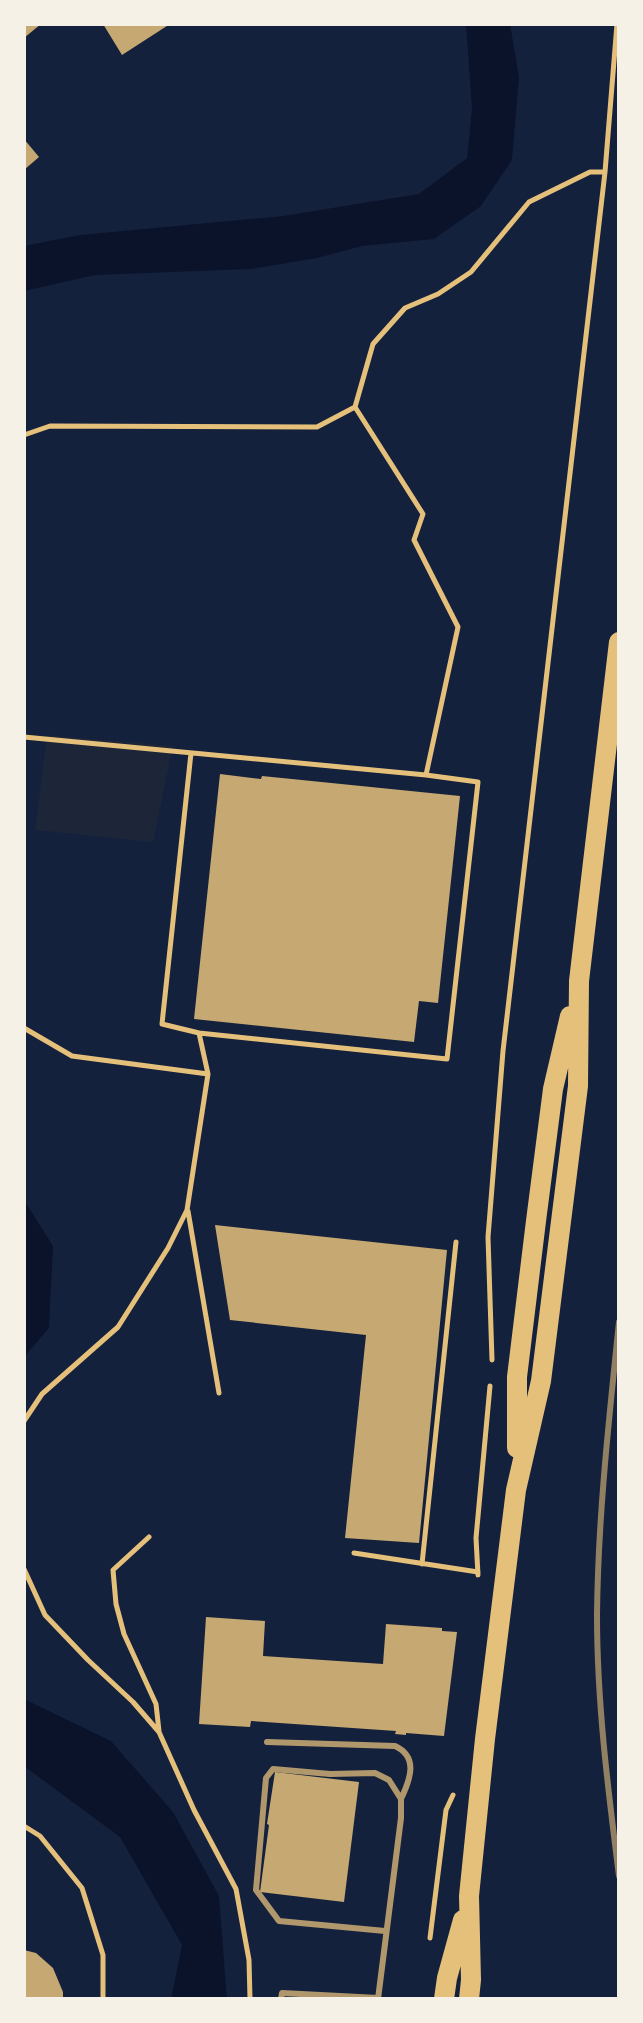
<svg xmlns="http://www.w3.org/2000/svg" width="643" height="2023" font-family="'Asap Condensed',sans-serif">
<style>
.green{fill:#1d2539}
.water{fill:#0b132b}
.building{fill:#c6a872}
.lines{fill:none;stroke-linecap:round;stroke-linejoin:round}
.path{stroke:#e5c07b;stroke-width:5}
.service{stroke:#b1986c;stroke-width:6}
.primary{stroke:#e5c07b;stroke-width:20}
.rail{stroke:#918062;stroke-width:6}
</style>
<rect width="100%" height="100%" fill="#14213d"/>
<path class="green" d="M 47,735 L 173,746 L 153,842 L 35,830 Z"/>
<path class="water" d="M 466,24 L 510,24 L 519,77 L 512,160 L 481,206 L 434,239 L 362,246 L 317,258 L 251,269 L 95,275 L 24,291 L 24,246 L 80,235 L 283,216 L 419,194 L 467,158 L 472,109 Z
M 24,1200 L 53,1246 L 49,1328 L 24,1357 Z
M 24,1699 L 111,1741 L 173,1812 L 219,1896 L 227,1999 L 171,1999 L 182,1945 L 120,1837 L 24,1766 Z"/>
<path class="building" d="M 24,24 L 41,24 L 24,38 Z
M 103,24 L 170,24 L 122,55 Z
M 24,139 L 39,157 L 24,170 Z
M 220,774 L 261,779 L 262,776 L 460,796 L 438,1003 L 419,1001 L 414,1042 L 194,1019 Z
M 215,1225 L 447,1250 L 419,1543 L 345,1538 L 366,1335 L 230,1320 Z
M 206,1617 L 265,1621 L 263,1656 L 383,1664 L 386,1624 L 442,1628 L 442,1631 L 457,1632 L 444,1736 L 406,1733 L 406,1735 L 395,1734 L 396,1731 L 251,1721 L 250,1727 L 199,1724 Z
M 275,1772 L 359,1782 L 344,1902 L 260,1892 L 269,1825 L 267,1824 Z
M 24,1950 L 36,1953 L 53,1968 L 63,1992 L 63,1999 L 24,1999 Z"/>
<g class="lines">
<path class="path" d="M 24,435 L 50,426 L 317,427 L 355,407 L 373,344 L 405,308 L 438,294 L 471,272 L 529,202 L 590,172 L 605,172
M 24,737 L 426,775 L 458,627 L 414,540 L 423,514 L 355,407
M 191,753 L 162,1024 L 199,1033 L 208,1074
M 24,1028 L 72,1056 L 208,1074 L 187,1210 L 168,1248 L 118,1327 L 42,1394 L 24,1421
M 199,1033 L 447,1059 L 478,782 L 426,775
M 188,1211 L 219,1393
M 492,1360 L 488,1237 L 503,1051 L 605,172 L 617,24
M 149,1537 L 113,1570 L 116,1604 L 124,1634 L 156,1704 L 159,1731
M 354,1553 L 478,1572
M 422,1564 L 456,1242
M 24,1569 L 45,1615 L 88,1660 L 133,1702 L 159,1732 L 194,1810 L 236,1889 L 249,1960 L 250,1999
M 478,1575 L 476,1538 L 490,1386
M 24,1826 L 40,1836 L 82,1888 L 103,1955 L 103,1999
M 430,1938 L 446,1810 L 453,1795"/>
<path class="service" d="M 267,1742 L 395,1746 C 419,1757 410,1780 401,1799
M 281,1999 L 282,1993 L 378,1998
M 378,1999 L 401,1818 L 401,1799 L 389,1780 L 375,1773 L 330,1774 L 273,1769 L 266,1778 L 256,1890 L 279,1921 L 385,1931"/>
<path class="primary" d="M 517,1448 L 517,1377 L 536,1221 L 553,1089 L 570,1016
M 444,1999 L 447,1978 L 463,1920
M 469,1999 L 471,1980 L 469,1896 L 485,1739 L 516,1490 L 541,1381 L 578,1086 L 579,981 L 619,642"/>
<path class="rail" d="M 619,1322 C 609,1419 598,1517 597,1615 C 597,1703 608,1789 619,1876"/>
</g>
<rect width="643" height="2023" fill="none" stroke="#f6f1e7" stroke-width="52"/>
</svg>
